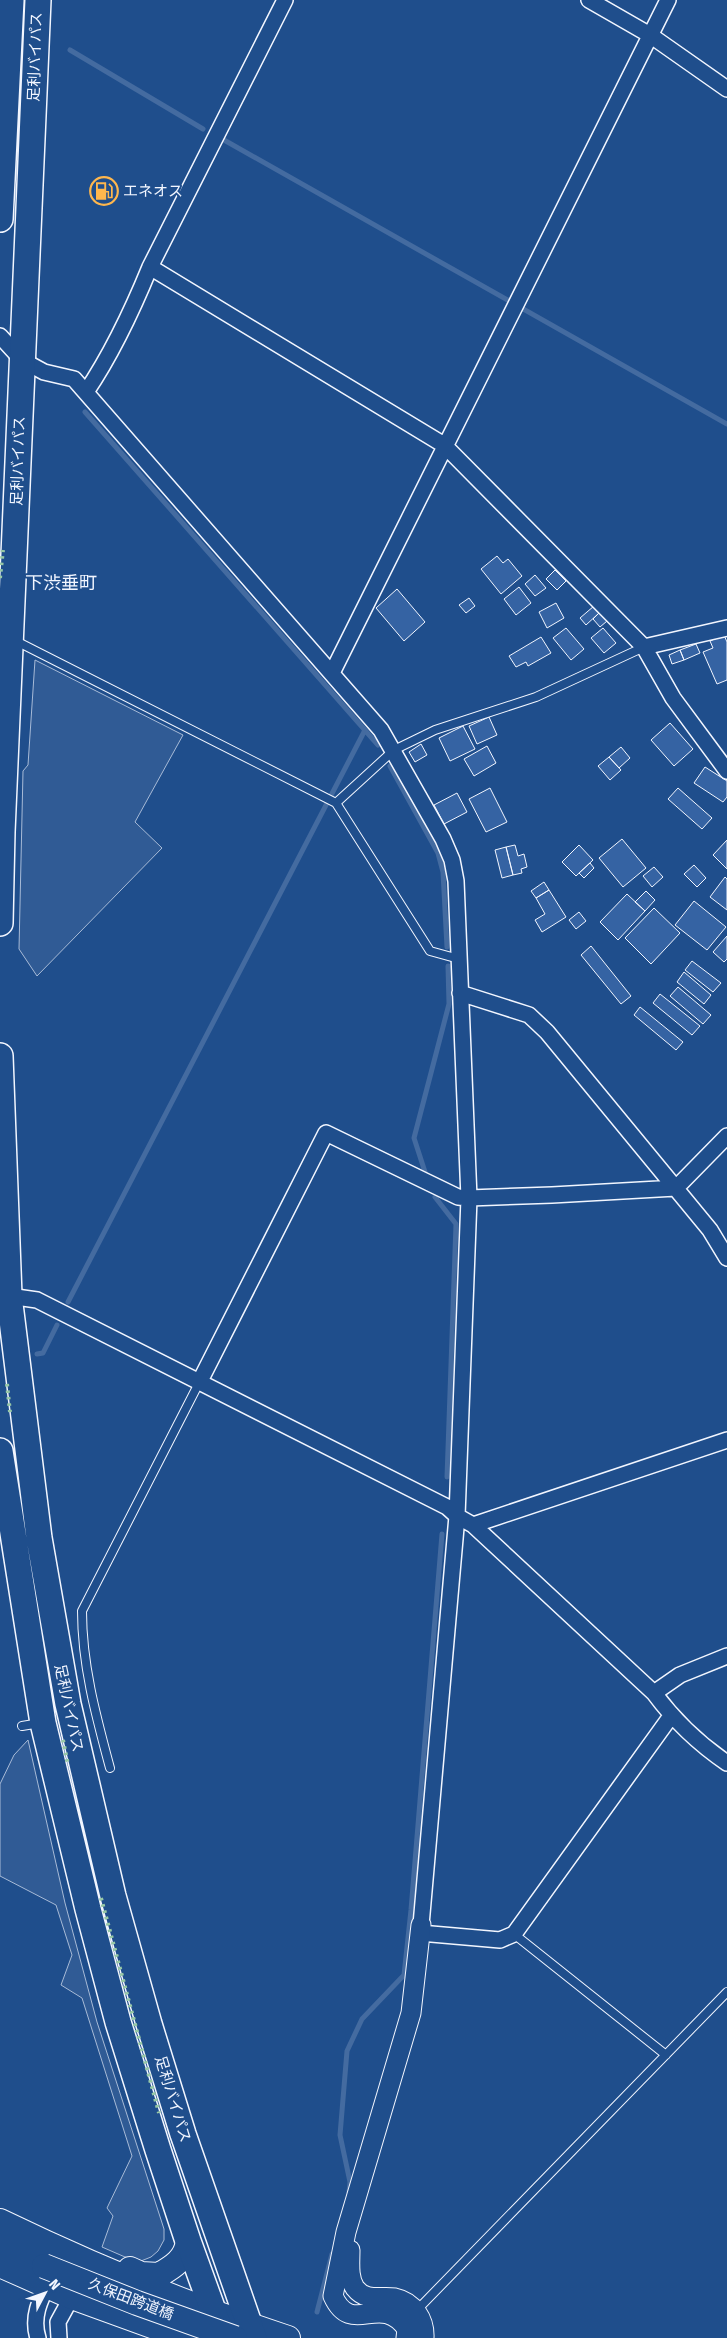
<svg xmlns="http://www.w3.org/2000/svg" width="727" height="2338" font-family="'Fira Sans Condensed','Noto Sans JP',sans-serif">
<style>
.built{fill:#305b95;stroke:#a8bbd7}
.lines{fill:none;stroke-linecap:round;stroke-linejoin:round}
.stream{stroke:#446ba0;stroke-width:5}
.building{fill:#3563a3;stroke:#f2f6ff}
.service-casing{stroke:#f2f6ff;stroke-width:10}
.minor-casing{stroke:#f2f6ff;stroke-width:18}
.tertiary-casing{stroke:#f2f6ff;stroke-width:21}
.primary-casing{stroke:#f2f6ff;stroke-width:26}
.trunk-casing{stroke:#f2f6ff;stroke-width:28}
.service{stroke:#1f4e8c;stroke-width:8}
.minor{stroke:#1f4e8c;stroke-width:15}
.tertiary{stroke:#1f4e8c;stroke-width:19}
.primary{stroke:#1f4e8c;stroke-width:24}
.trunk{stroke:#1f4e8c;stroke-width:25}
.primary-bridge-casing{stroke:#f2f6ff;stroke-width:26;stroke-linecap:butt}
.primary-bridge{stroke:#1f4e8c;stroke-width:24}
.hedge{stroke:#97c8a6;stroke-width:4;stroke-dasharray:2.5 4;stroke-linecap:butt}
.labels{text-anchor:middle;stroke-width:4;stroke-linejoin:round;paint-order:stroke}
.street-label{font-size:15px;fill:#f2f6ff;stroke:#1f4e8c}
.poi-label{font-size:15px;fill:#f2f6ff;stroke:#1f4e8c;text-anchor:start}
.quarter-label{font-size:18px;fill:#f2f6ff;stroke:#1f4e8c}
</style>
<rect width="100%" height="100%" fill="#1f4e8c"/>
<path class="built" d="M 35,660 L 183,735 L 135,822 L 162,848 L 37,976 L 19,949 L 23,771 L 28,765 Z
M 28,1740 L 65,1903 L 97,2022 L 164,2229 L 164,2240 L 158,2251 L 151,2257 L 141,2261 L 125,2257 L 102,2247 L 113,2216 L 107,2208 L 132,2156 L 82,1998 L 61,1985 L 72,1955 L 56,1905 L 0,1876 L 0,1784 L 14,1755 Z"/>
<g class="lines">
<path class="stream" d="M 70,50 L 203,129
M 224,140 L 727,424
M 85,412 L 378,745
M 390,766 L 438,853 L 443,872 L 447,947
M 425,1172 L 414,1138 L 449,1004 L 448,966
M 435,1197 L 456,1224 L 447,1477
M 68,1302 L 365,730
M 37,1354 L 43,1353 L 57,1325
M 349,2192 L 350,2182 L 340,2135 L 347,2051 L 362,2019 L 404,1975 L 411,1910 L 442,1534
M 317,2312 L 332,2254"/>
</g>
<path class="building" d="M 497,556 L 503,563 L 508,559 L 522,576 L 501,594 L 481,569 Z
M 555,570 L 566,581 L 557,590 L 546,579 Z
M 535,575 L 546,588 L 535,596 L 525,584 Z
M 519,587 L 531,603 L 516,615 L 504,599 Z
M 397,589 L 425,622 L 404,641 L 376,608 Z
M 469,598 L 475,606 L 466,613 L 459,605 Z
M 556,603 L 564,618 L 547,628 L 539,612 Z
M 594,606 L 599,613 L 586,625 L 580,618 Z
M 599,613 L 607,621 L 600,627 L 593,619 Z
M 566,628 L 584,649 L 571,660 L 553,638 Z
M 603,628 L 616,643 L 604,653 L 591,638 Z
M 724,635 L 727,642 L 727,680 L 717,684 L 703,652 L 713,648 L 710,641 Z
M 541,637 L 551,653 L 528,666 L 526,662 L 516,667 L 509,656 Z
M 696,644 L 700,653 L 684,660 L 680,650 Z
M 680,650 L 684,660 L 672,664 L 669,655 Z
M 489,717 L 497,735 L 477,744 L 469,726 Z
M 670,723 L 693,749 L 674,766 L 651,740 Z
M 463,726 L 475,749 L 450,761 L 439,738 Z
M 421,744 L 427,755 L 415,762 L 409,752 Z
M 487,746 L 496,763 L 474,776 L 464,759 Z
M 621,747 L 630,758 L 619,768 L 609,757 Z
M 609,757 L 621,770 L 610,780 L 598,766 Z
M 705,767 L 727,781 L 727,797 L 723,802 L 694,783 Z
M 490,788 L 507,822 L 486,832 L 469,799 Z
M 678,788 L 712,818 L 702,829 L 668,799 Z
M 457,793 L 467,812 L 444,824 L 434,805 Z
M 622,839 L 646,868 L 623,887 L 599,858 Z
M 727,840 L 727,869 L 713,855 Z
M 515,845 L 518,856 L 524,854 L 527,867 L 521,869 L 522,873 L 513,875 L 506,847 Z
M 579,845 L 593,860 L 576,876 L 562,862 Z
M 506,847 L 513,875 L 502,878 L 495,850 Z
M 590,863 L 594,868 L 584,878 L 579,873 Z
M 694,865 L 706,878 L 697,887 L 684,874 Z
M 654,867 L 663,877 L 652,887 L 643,876 Z
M 725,877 L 727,879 L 727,910 L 710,897 Z
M 544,882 L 549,890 L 536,898 L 531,891 Z
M 549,890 L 566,917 L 542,932 L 535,920 L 545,914 L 536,898 Z
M 646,891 L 655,900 L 645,911 L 635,902 Z
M 627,894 L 645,911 L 618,940 L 600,922 Z
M 694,901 L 726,927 L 707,950 L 675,925 Z
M 654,908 L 680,933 L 651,964 L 625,938 Z
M 579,912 L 586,921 L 576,929 L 569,920 Z
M 727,936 L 727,959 L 724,962 L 713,952 Z
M 591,946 L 631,996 L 621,1004 L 581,955 Z
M 692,961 L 721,983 L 713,992 L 685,970 Z
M 684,972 L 711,995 L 704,1004 L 677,982 Z
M 678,987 L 711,1015 L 703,1024 L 670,996 Z
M 660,994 L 700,1026 L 692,1035 L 653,1003 Z
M 640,1007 L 683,1042 L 676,1050 L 634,1015 Z"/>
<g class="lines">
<defs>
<path id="service" d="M 14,640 L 336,803 L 430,951 L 459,959
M 336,803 L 394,750 L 435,730 L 536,697 L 644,647
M 22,1726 L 40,1723
M 110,1768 C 96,1716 82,1665 82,1611 L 200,1381
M 514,1934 L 666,2055
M 416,2311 L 727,1992"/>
<path id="minor" d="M 589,0 L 650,35 L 727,89
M 150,267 L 444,445 L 644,647 L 673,698 L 727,771
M 0,336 L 22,360 L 44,372 L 74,379 L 381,730 L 443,839 L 452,860 L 456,881 L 469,1198 L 457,1516 L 421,1925
M 86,392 C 113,352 132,311 150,267 L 285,0
M 644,647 L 727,628
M 332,673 L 668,0
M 460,993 L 529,1015 L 547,1032 L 710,1230 L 727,1258
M 9,1296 L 37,1300 L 447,1507 L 457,1516 L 473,1525 L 654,1693 C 674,1720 699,1744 727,1763
M 200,1381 L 326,1133 L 458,1197 L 469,1198 L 552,1195 L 676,1188 L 727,1136
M 473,1525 L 727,1440
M 654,1693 L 680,1675 L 727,1656
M 420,1933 L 500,1940 L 514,1934 L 671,1716
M 38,2338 C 31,2316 41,2298 51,2278
M 59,2338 L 58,2322 L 75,2291"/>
<path id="tertiary" d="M 350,2250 C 350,2263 348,2277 355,2288 C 366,2302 380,2296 395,2298 C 414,2302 425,2320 424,2338
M 406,2338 L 407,2329 C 380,2291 352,2338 333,2296 L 346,2232 L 411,2013 L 421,1925"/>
<path id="primary" d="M 0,2221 C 93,2266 190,2306 288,2338
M 0,2246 L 44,2266
M 0,2265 L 72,2297 L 185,2338
M 130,2269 L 141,2274 L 159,2275 C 173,2267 186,2259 188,2241"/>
<path id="trunk" d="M 0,219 L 11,0
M 0,923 L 2,832 L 38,0
M 0,1056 L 9,1296 L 39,1538 L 68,1704 L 113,1896 L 149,2024 L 183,2134 L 254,2338
M 0,1451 L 43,1723 L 88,1909 L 118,2022 L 158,2150 L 188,2241 L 223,2338"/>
</defs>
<use href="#service" class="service-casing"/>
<use href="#minor" class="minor-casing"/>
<use href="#tertiary" class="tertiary-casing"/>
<use href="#primary" class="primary-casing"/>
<use href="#trunk" class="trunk-casing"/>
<use href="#service" class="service"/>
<use href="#minor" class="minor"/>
<use href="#tertiary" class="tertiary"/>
<use href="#primary" class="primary"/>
<use href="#trunk" class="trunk"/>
<defs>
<path id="primary-bridge" d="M 44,2266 L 137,2303 L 235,2338"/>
</defs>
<use href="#primary-bridge" class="primary-bridge-casing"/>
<use href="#primary-bridge" class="primary-bridge"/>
<path class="hedge" d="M 0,578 L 3,550
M 7,1384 L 10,1412
M 63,1740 L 68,1765
M 101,1898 L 159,2113"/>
</g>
<defs>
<symbol id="fuel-ring" viewBox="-11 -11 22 22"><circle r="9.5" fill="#1f4e8c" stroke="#ffb74d" stroke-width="1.5"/><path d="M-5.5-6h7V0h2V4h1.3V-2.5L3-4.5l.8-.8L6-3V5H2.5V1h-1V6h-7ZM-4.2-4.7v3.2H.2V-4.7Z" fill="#ffb74d"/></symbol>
</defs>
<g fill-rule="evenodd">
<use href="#fuel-ring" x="88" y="175" width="32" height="32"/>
</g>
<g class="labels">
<g class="street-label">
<text transform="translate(35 57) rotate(-88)" y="5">足利バイパス</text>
<text transform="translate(18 461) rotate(-88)" y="5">足利バイパス</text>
<text transform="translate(69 1708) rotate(78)" y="5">足利バイパス</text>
<text transform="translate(173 2099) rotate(73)" y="5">足利バイパス</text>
<text transform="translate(131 2299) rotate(21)" y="5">久保田跨道橋</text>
</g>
<g class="poi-label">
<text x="123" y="196">エネオス</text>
</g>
<g class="quarter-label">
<text x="61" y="589">下渋垂町</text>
</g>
</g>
<g transform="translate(45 2293) rotate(49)" stroke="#1f4e8c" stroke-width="4" paint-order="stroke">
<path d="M0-4L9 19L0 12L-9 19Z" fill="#f2f6ff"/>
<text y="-8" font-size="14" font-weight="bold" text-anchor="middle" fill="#f2f6ff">N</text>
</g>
</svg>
